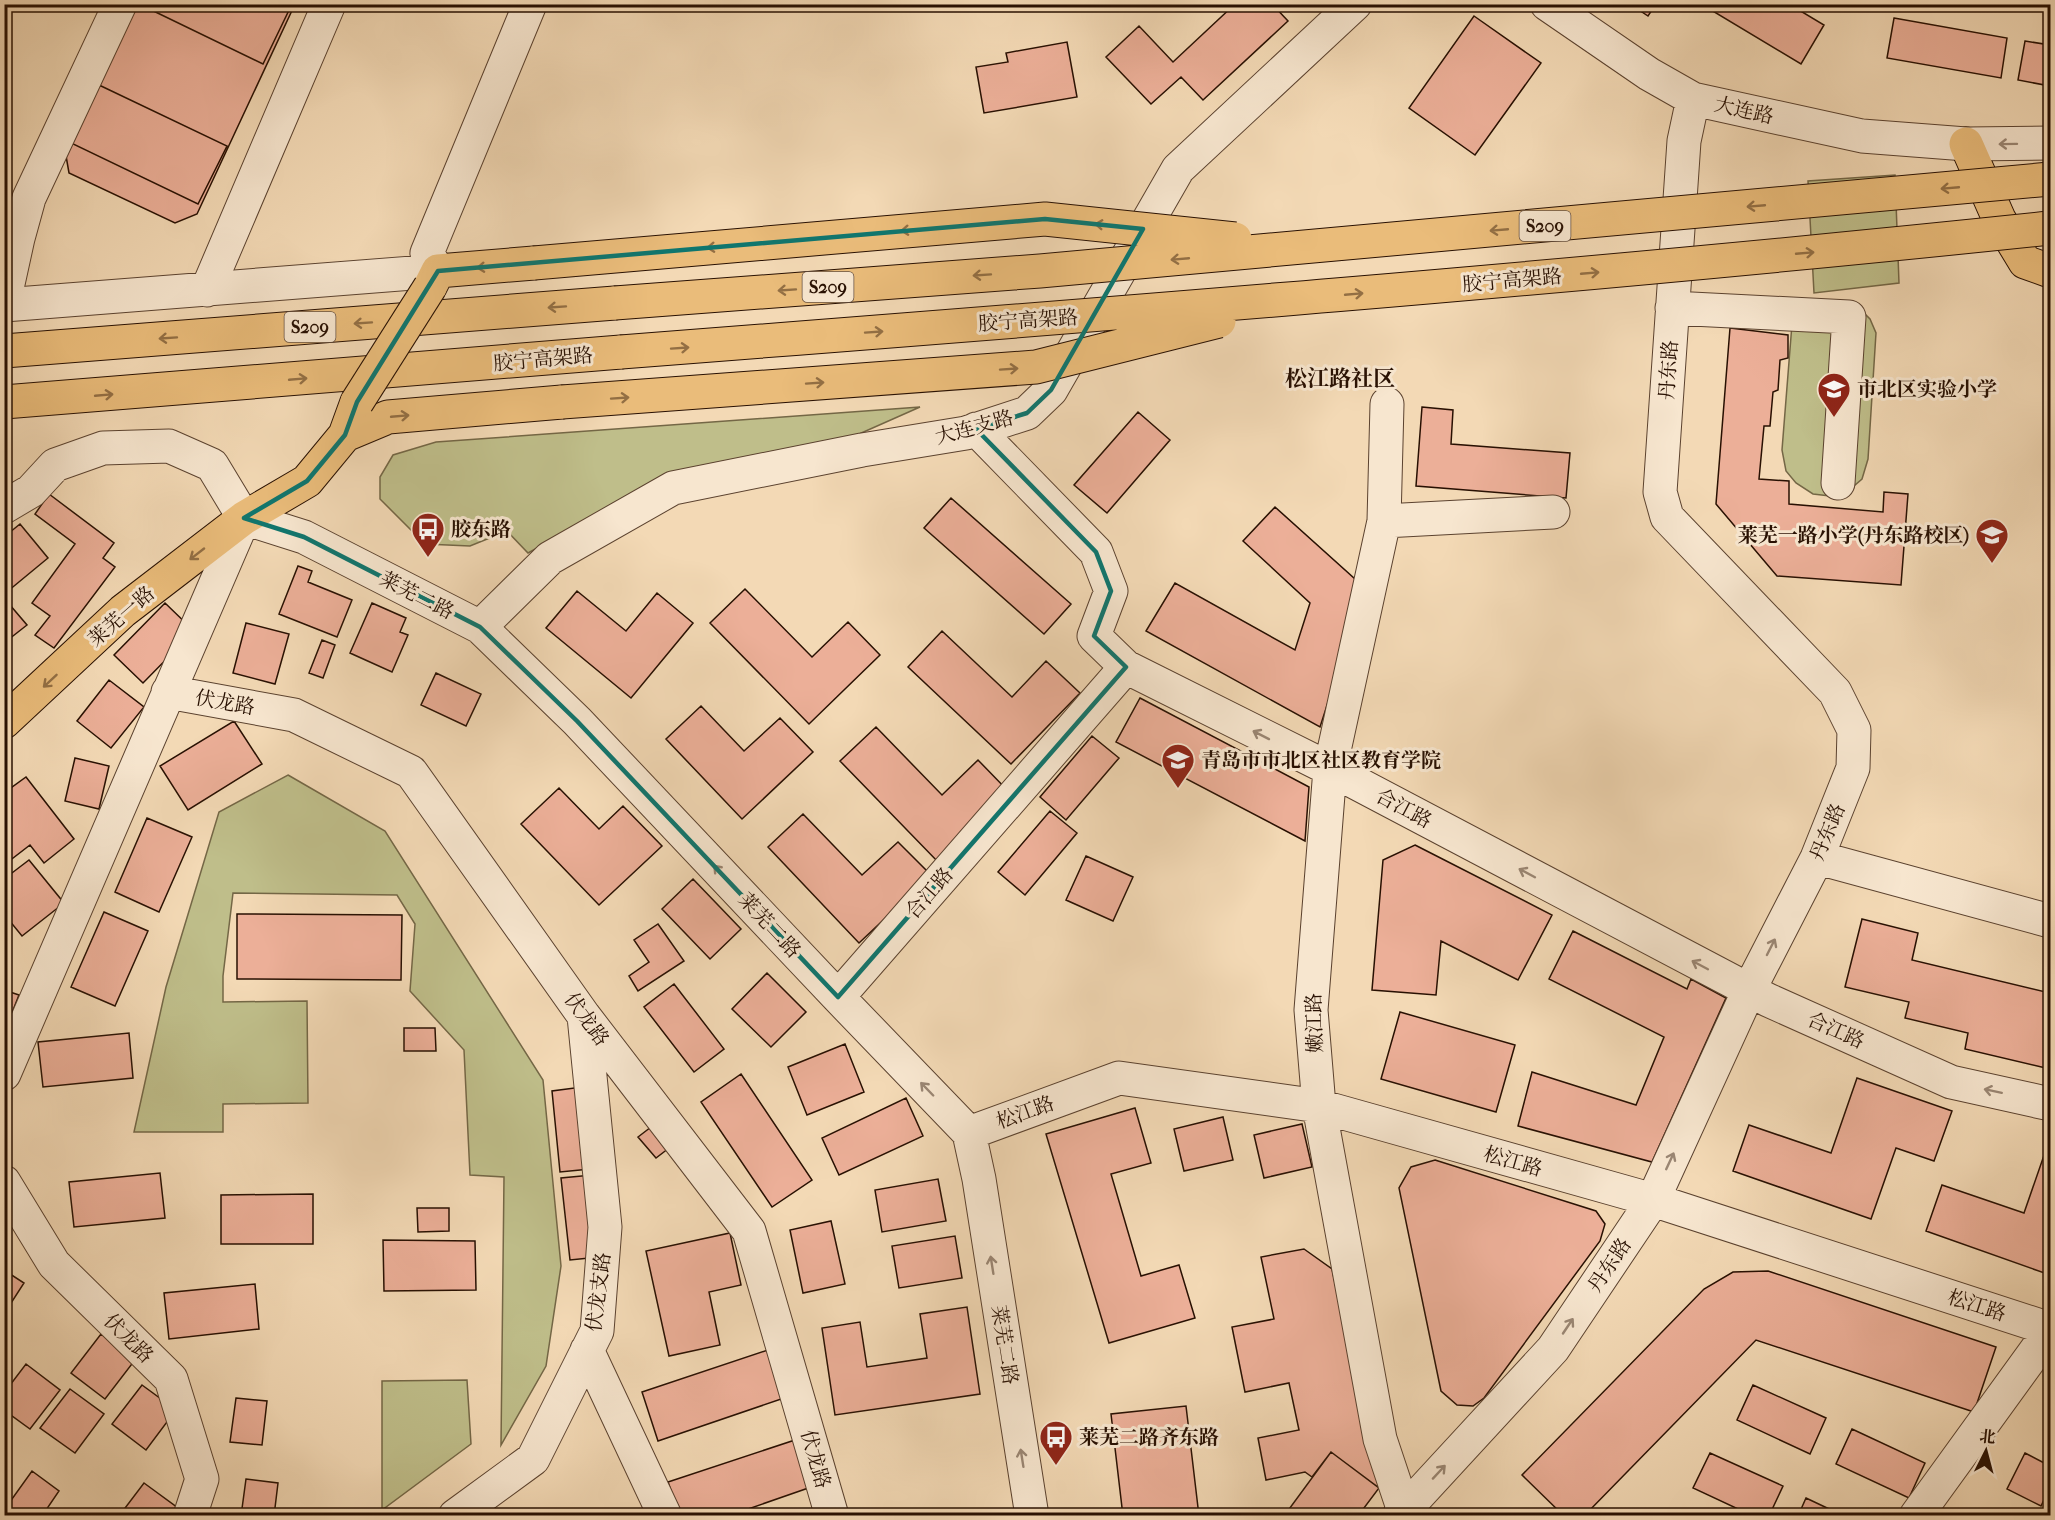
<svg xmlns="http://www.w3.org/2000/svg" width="2055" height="1520" font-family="'IM FELL French Canon','Noto Serif SC',serif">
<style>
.green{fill:#bfbe8a;stroke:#746746;stroke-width:1.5}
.building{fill:#ecaf98;stroke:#281002;stroke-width:1.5}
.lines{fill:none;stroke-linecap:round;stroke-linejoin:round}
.minor-casing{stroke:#5b422f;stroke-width:35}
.major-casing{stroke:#281002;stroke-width:35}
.highway-casing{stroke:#281002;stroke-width:35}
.minor{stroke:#f7e6cf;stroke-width:33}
.major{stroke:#eabc7a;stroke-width:33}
.highway{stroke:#eabc7a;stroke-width:33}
.major-bridge-casing{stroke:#281002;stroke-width:35;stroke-linecap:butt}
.highway-bridge-casing{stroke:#281002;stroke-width:35;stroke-linecap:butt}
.major-bridge{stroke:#eabc7a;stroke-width:33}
.highway-bridge{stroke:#eabc7a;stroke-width:33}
.oneway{stroke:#9a8673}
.oneway2{stroke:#936f44}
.marked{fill:none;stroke:#0f766e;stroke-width:4.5;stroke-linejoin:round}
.labels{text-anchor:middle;stroke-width:6;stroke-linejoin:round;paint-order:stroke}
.shield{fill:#f7e6cf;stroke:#665040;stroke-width:1.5}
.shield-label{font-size:18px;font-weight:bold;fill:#281002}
.street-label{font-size:20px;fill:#281002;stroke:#f7e6cf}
.poi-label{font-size:20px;font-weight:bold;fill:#281002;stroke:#f7e6cf;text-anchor:start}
.quarter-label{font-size:22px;font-weight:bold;fill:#281002;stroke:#f7e6cf}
</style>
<rect width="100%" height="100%" fill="#f3d9b5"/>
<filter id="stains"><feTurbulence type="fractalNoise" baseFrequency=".00333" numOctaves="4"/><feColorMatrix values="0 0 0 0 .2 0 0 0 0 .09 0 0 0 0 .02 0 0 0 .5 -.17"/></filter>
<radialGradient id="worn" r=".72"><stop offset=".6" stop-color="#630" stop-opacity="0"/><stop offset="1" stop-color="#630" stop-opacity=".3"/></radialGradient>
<path class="green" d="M 1895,175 L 1899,283 L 1814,293 L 1808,181 Z
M 1859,308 L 1870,319 L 1876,333 L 1868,459 L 1862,479 L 1848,491 L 1830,496 L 1813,494 L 1796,483 L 1786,471 L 1782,450 L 1792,324 Z
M 920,407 L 841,442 L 665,478 L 528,553 L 507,531 L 470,546 L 425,544 L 380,499 L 380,477 L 393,455 L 436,442 Z
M 288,775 L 385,831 L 543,1080 L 561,1266 L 546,1366 L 501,1445 L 504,1177 L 470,1175 L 464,1050 L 410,991 L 415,924 L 397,895 L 233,893 L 223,976 L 223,1002 L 307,1001 L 308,1103 L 223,1104 L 223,1132 L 134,1132 L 166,987 L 219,812 Z
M 467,1380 L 471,1444 L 382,1510 L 382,1381 Z"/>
<path class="building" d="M 133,4 L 295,4 L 197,214 L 175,223 L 69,173 L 65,150 Z
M 139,4 L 288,4 L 291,6 L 263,64 Z
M 1235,4 L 1272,4 L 1288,21 L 1203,100 L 1181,77 L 1151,104 L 1106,57 L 1139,26 L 1173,62 Z
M 1630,4 L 1656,4 L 1648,16 Z
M 1701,4 L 1789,4 L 1824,25 L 1801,64 Z
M 1474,16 L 1541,63 L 1475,155 L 1409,108 Z
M 1894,18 L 2007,38 L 2001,78 L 1887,58 Z
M 2025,41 L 2050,45 L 2050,86 L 2018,80 Z
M 1067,42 L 1077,97 L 984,113 L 976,67 L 1008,62 L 1006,53 Z
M 99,85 L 227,146 L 198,204 L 71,143 Z
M 1730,328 L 1788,335 L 1788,358 L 1780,360 L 1778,390 L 1773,392 L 1770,426 L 1764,426 L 1759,479 L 1789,481 L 1789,504 L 1883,512 L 1884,492 L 1908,494 L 1901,585 L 1777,576 L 1716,504 Z
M 1422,407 L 1453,410 L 1451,444 L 1570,453 L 1566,498 L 1416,486 Z
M 1138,412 L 1170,440 L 1107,513 L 1074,485 Z
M 49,494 L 114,543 L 103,558 L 115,567 L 54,648 L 35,635 L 50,616 L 32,603 L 75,544 L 35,514 Z
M 951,498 L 1071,604 L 1044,634 L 924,528 Z
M 1275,507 L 1365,588 L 1320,727 L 1146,631 L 1175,583 L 1295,650 L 1310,603 L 1243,541 Z
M 20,524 L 48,558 L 8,591 L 4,586 L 4,537 Z
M 298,566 L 312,571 L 308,582 L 352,600 L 337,637 L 279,614 Z
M 745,589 L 812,657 L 848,622 L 880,655 L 809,724 L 710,623 Z
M 577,591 L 626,631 L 657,593 L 693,623 L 631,698 L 546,628 Z
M 4,598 L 27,625 L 4,643 Z
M 165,603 L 194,631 L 143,683 L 114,655 Z
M 372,603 L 406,618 L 400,632 L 408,635 L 392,672 L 350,653 Z
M 246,623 L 289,634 L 275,684 L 233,673 Z
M 942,631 L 1012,697 L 1046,661 L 1080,693 L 1011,764 L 908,667 Z
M 322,640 L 335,645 L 323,678 L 309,673 Z
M 436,673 L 481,694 L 466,726 L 421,705 Z
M 109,680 L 144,707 L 111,748 L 77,721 Z
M 1140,698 L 1309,787 L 1305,841 L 1116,742 Z
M 701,706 L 744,751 L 780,718 L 813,752 L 742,819 L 666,739 Z
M 234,721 L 262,764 L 188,810 L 160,766 Z
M 876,727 L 942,795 L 978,760 L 1010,793 L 939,863 L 840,761 Z
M 1092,736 L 1119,758 L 1066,820 L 1040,797 Z
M 75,758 L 109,766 L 99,809 L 65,801 Z
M 26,777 L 74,839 L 44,863 L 30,845 L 4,865 L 4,793 Z
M 559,788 L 599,829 L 623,806 L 662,846 L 599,905 L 521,824 Z
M 1050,811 L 1077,833 L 1025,895 L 998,872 Z
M 803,814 L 862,875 L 898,842 L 931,875 L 859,943 L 768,847 Z
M 147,818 L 192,837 L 159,912 L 115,892 Z
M 1415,845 L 1552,915 L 1518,980 L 1441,941 L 1436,995 L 1372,990 L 1383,860 Z
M 1086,856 L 1133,877 L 1113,921 L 1066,900 Z
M 29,860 L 64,903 L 22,936 L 4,914 L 4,879 Z
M 693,879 L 741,929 L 710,959 L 662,909 Z
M 104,912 L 148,931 L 115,1006 L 71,987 Z
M 237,914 L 402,915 L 401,980 L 237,979 Z
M 1862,919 L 1918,933 L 1912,960 L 2050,993 L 2050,1069 L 1965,1049 L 1968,1033 L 1905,1018 L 1909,1002 L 1845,987 Z
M 658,924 L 684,961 L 638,991 L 629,976 L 649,962 L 634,940 Z
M 1573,931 L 1687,989 L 1691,979 L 1726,998 L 1652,1162 L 1518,1126 L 1532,1072 L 1636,1105 L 1664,1037 L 1549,979 Z
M 767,973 L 806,1012 L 771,1047 L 732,1009 Z
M 674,984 L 724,1049 L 694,1072 L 644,1007 Z
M 4,990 L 19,995 L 4,1033 Z
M 1400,1012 L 1515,1045 L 1496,1112 L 1381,1079 Z
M 404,1028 L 435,1028 L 436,1051 L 404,1051 Z
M 129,1033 L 133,1078 L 43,1087 L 38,1042 Z
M 845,1044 L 864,1092 L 807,1115 L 788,1067 Z
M 741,1074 L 812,1180 L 772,1207 L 701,1102 Z
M 1857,1078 L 1952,1111 L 1934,1161 L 1896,1148 L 1871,1219 L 1733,1171 L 1749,1125 L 1831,1153 Z
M 582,1087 L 590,1169 L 560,1172 L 552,1091 Z
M 906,1098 L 923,1136 L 839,1175 L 822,1138 Z
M 1135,1108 L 1151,1163 L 1111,1174 L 1141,1276 L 1179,1265 L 1195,1318 L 1109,1343 L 1046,1134 Z
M 1223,1117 L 1233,1160 L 1184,1171 L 1174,1129 Z
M 655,1124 L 673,1145 L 656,1158 L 638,1137 Z
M 1302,1124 L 1312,1167 L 1264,1178 L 1254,1135 Z
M 2050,1138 L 2050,1275 L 1926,1231 L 1942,1185 L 2024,1213 Z
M 1435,1160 L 1596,1211 L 1605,1224 L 1600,1241 L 1484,1398 L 1473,1406 L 1457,1405 L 1441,1391 L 1399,1188 L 1411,1167 Z
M 160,1173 L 165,1218 L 74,1227 L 69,1182 Z
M 592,1175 L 599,1257 L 570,1260 L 561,1178 Z
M 938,1179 L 946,1221 L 882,1232 L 875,1190 Z
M 313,1194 L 313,1244 L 221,1244 L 221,1195 Z
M 417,1208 L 449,1208 L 449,1231 L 418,1232 Z
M 831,1221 L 845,1284 L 803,1293 L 790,1230 Z
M 730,1233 L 741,1285 L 709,1292 L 720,1345 L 669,1356 L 646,1251 Z
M 955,1236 L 962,1278 L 899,1288 L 892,1246 Z
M 383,1240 L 475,1241 L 476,1290 L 384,1291 Z
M 1304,1249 L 1332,1269 L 1379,1488 L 1331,1452 L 1312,1477 L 1305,1472 L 1266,1480 L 1258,1438 L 1299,1430 L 1289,1383 L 1245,1392 L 1232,1327 L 1274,1319 L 1261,1257 Z
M 4,1270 L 24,1283 L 4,1314 Z
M 1768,1271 L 1996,1347 L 1974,1412 L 1756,1340 L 1584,1516 L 1564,1516 L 1522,1475 L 1704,1289 L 1733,1272 Z
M 255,1284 L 259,1329 L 169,1339 L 164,1293 Z
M 967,1307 L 980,1394 L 835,1415 L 822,1328 L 860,1322 L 867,1367 L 927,1358 L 920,1314 Z
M 101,1334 L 135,1360 L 105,1399 L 71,1373 Z
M 774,1348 L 790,1396 L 658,1441 L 642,1392 Z
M 26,1364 L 60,1390 L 30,1429 L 4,1410 L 4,1393 Z
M 142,1385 L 176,1410 L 146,1450 L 112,1424 Z
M 1753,1385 L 1826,1418 L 1810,1454 L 1737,1420 Z
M 70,1389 L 104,1414 L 75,1453 L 40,1428 Z
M 236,1398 L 267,1401 L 262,1445 L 230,1442 Z
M 1186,1406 L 1199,1516 L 1123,1516 L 1111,1414 Z
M 1852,1429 L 1925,1463 L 1909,1498 L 1836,1464 Z
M 2050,1433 L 2050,1448 L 2045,1445 Z
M 801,1438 L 817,1485 L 728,1516 L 680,1516 L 668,1482 Z
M 1331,1452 L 1379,1488 L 1358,1516 L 1284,1516 Z
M 1710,1453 L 1783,1486 L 1769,1516 L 1753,1516 L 1693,1488 Z
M 2025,1453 L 2050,1466 L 2050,1487 L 2041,1506 L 2007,1489 Z
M 32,1471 L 59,1491 L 42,1516 L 4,1516 L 4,1504 L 7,1506 Z
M 246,1479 L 278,1483 L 274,1516 L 241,1516 Z
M 144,1483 L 178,1508 L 172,1516 L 119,1516 Z
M 1806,1498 L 1844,1516 L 1798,1516 Z"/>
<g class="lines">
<defs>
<path id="minor" d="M 1547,4 L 1649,74 L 1693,99 L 1862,136 L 1966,144 L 2050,143
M 207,290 L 329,4
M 4,302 L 18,238 L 29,198 L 120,4
M 4,305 L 438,271 L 427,253 L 530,4
M 1672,308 L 1849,317 L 1838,483
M 1387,404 L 1384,521 L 1330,769 L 1311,1010 L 1319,1106 L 1380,1439 L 1404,1511 L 1413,1516
M 976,429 L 1096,552 L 1111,591 L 1094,636 L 1126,667
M 4,507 L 31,491 L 55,465 L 103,448 L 169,446 L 212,465 L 244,518
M 244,518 L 304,537 L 480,627 L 577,721 L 838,997 L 969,1133 L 979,1179 L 1032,1516
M 1384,521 L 1553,512
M 480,627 L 550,558 L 673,488 L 862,450 L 966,433 L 1027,413 L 1051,390 L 1178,169 L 1355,4
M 168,692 L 294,715 L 411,772 L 584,1016 L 749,1231 L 832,1516
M 1826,860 L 2050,921
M 838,997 L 1126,667 L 1330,769 L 1768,1000 L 1951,1082 L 2050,1104
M 4,1074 L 244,518
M 969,1133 L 1119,1078 L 1319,1106 L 1653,1200 L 2050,1329
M 4,1182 L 54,1264 L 171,1379 L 202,1479 L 190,1516
M 587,1350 L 665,1516
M 455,1516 L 533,1459 L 597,1331 L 605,1227 L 584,1016
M 1399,1516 L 1553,1349 L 1653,1200 L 1749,990 L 1817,858 L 1853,768 L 1854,730 L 1835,692 L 1667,517 L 1660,492 L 1684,141 L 1693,99
M 1916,1516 L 2050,1331"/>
<path id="major" d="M 1966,144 L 1999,219 L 2025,262 L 2050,271
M 430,287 L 438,271 L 534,263
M 345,435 L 388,417 L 562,402
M 4,722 L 123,611 L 244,518 L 307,481 L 345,435 L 357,402"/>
<path id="highway" d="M 4,351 L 615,303
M 4,402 L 621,352"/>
</defs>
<use href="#minor" class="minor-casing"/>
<use href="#major" class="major-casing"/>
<use href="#highway" class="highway-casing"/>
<use href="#minor" class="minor"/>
<use href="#major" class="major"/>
<use href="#highway" class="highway"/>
<defs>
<path id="major-bridge" d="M 357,402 L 430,287"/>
<path id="highway-bridge" d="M 534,263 L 1045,219 L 1235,239
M 615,303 L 1040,271 L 2050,179
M 621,352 C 1098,315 1575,278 2050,228
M 562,402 L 1036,367 L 1219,321"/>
</defs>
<use href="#major-bridge" class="major-bridge-casing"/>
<use href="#highway-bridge" class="highway-bridge-casing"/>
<use href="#major-bridge" class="major-bridge"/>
<use href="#highway-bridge" class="highway-bridge"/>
</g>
<defs><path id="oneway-shaft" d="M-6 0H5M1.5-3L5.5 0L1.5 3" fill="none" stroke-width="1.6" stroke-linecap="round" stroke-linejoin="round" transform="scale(1.5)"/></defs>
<g class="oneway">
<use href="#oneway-shaft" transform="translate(2008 144) rotate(179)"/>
<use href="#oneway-shaft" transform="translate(1261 735) rotate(-153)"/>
<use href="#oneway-shaft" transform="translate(720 872) rotate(-133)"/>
<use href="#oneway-shaft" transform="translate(1527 873) rotate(-152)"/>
<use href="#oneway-shaft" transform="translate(1771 947) rotate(-63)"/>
<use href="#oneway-shaft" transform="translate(1700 965) rotate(-152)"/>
<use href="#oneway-shaft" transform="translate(927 1089) rotate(-134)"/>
<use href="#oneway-shaft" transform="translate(1993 1091) rotate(-168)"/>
<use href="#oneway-shaft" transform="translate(1670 1161) rotate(-65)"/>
<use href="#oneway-shaft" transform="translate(992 1265) rotate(-99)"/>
<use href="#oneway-shaft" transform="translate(1568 1326) rotate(-56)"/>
<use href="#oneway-shaft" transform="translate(1022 1458) rotate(-99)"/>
<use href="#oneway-shaft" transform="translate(1439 1472) rotate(-47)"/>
</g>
<g class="oneway2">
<use href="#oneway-shaft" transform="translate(1950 188) rotate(175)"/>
<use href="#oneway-shaft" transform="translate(1756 206) rotate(175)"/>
<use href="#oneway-shaft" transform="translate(1104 225) rotate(-174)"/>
<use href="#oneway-shaft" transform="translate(910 230) rotate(175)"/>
<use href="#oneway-shaft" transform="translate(1499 230) rotate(175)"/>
<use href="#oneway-shaft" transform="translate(716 247) rotate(175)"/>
<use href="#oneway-shaft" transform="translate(1805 253) rotate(-5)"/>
<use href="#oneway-shaft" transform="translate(1180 259) rotate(175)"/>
<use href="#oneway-shaft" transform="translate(486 267) rotate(175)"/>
<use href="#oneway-shaft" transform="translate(1590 273) rotate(-5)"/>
<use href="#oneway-shaft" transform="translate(982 275) rotate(176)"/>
<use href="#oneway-shaft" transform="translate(787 290) rotate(176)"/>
<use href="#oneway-shaft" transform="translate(1354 294) rotate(-5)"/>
<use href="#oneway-shaft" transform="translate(557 307) rotate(176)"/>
<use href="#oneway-shaft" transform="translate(363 323) rotate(176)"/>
<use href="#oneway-shaft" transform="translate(874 332) rotate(-4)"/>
<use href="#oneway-shaft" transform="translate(168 338) rotate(176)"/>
<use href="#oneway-shaft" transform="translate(680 348) rotate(-4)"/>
<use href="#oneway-shaft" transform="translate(1009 369) rotate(-4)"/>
<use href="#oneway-shaft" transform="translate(298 379) rotate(-5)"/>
<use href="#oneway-shaft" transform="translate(815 383) rotate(-4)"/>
<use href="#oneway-shaft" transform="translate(104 395) rotate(-5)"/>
<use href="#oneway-shaft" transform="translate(620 398) rotate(-4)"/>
<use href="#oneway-shaft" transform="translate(400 416) rotate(-5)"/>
<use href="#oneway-shaft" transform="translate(197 554) rotate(142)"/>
<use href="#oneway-shaft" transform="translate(50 681) rotate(137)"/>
</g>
<path class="marked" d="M 1045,219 L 1143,229 L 1051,390 L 1027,413 L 976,429 L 1096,552 L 1111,591 L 1094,636 L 1126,667 L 838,997 L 577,721 L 480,627 L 304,537 L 244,518 L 307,481 L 345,435 L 357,402 L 438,271 Z"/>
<defs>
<symbol id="school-pin" viewBox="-11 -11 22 30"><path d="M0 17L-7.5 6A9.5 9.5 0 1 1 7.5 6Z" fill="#8f2418" stroke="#f7e6cf"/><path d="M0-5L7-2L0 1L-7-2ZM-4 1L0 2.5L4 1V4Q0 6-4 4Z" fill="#fff"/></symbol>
<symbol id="bus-pin" viewBox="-11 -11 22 30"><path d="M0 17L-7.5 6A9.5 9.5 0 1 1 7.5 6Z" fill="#8f2418" stroke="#f7e6cf"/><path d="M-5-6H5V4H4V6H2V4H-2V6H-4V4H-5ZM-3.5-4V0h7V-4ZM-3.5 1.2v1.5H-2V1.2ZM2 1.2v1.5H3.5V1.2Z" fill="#fff"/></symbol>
<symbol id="university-pin" viewBox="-11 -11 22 30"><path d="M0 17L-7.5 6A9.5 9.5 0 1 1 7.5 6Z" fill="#8f2418" stroke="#f7e6cf"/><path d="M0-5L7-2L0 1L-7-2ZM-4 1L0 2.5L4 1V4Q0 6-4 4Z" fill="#fff"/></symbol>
</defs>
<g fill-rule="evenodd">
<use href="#school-pin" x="1815" y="370" width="38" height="52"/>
<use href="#bus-pin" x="409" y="510" width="38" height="52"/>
<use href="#school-pin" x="1973" y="516" width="38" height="52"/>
<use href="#university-pin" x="1159" y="741" width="38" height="52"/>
<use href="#bus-pin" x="1037" y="1418" width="38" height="52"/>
</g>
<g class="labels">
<g class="shield">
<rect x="1519.5" y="211" width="51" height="30" rx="4.5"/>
<rect x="802.5" y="272" width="51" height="30" rx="4.5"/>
<rect x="284.5" y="312" width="51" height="30" rx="4.5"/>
</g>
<g class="shield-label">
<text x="1545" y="232">S209</text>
<text x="828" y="293">S209</text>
<text x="310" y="333">S209</text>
</g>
<g class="street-label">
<text transform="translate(1744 110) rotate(13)" y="7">大连路</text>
<text transform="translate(1512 280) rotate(-5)" y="7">胶宁高架路</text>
<text transform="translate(1028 320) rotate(-4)" y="7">胶宁高架路</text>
<text transform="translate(543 359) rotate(-5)" y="7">胶宁高架路</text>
<text transform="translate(1668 370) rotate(-86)" y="7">丹东路</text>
<text transform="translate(974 427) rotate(-15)" y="7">大连支路</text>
<text transform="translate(417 595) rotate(27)" y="7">莱芜二路</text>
<text transform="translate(121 616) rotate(-41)" y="7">莱芜一路</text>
<text transform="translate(225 702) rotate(10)" y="7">伏龙路</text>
<text transform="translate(1404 808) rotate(28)" y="7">合江路</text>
<text transform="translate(1827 832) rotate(-67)" y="7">丹东路</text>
<text transform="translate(929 893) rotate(-49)" y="7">合江路</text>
<text transform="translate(770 925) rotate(47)" y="7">莱芜二路</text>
<text transform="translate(587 1019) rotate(54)" y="7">伏龙路</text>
<text transform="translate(1314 1023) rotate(-92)" y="7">嫩江路</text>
<text transform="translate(1836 1030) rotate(24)" y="7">合江路</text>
<text transform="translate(1025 1112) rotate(-20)" y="7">松江路</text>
<text transform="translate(1513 1161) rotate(16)" y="7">松江路</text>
<text transform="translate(1609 1265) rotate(-56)" y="7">丹东路</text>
<text transform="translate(598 1292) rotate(-83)" y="7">伏龙支路</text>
<text transform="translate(1977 1305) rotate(18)" y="7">松江路</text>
<text transform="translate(129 1338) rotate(45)" y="7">伏龙路</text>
<text transform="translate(1005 1345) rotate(81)" y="7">莱芜二路</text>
<text transform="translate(816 1459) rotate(74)" y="7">伏龙路</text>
</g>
<g class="poi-label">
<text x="1857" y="396">市北区实验小学</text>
<text x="451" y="536">胶东路</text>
<text x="1969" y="542" text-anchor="end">莱芜一路小学(丹东路校区)</text>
<text x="1201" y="767">青岛市市北区社区教育学院</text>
<text x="1079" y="1444">莱芜二路齐东路</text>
</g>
<g class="quarter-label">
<text x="1340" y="386">松江路社区</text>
</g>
</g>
<rect width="2055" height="1520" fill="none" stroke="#f3d9b5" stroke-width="24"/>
<rect x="6" y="6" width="2043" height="1508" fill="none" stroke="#281002" stroke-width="3"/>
<rect x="12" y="12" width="2031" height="1496" fill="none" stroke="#281002" stroke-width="1.5"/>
<g transform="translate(1986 1451) rotate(6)" stroke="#f7e6cf" stroke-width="4.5" paint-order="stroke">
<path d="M0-4.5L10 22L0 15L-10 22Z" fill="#281002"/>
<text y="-9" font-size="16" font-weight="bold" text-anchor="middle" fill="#281002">北</text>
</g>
<rect width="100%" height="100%" filter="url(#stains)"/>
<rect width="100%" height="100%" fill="url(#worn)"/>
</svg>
